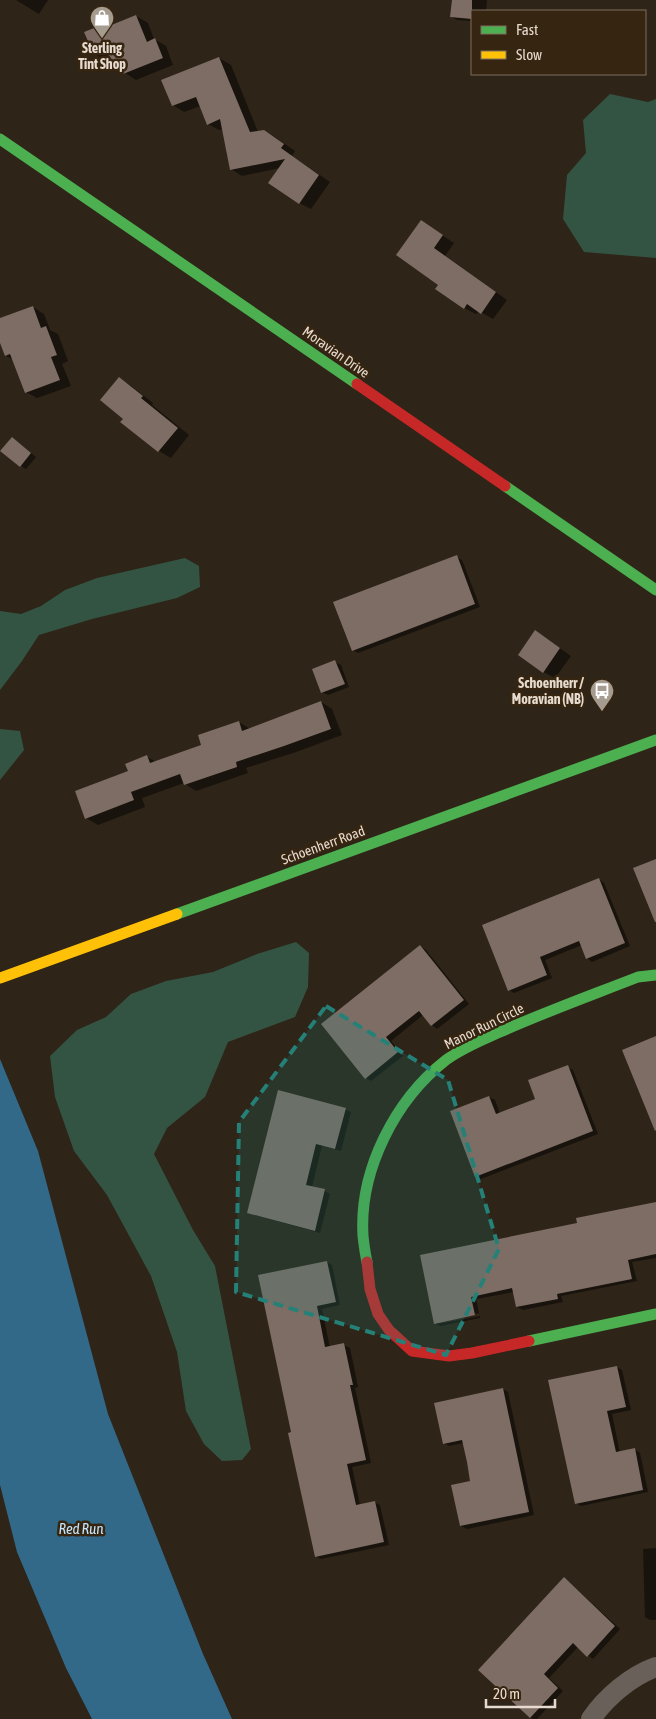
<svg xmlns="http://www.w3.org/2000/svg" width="656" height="1719" font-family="'Asap Condensed',sans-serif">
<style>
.green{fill:#345443}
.water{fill:#326888}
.shadow{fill:#0007}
.building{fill:#7e6d64}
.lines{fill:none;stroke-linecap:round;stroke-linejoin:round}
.street{stroke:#696059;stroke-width:20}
.fast{stroke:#4caf50;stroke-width:11}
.slow{stroke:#ffc107;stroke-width:11}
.jam{stroke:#c62828;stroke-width:11}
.marked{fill:#258078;fill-opacity:0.2;stroke:#258078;stroke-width:4;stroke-dasharray:10 6;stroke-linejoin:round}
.labels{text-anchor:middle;stroke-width:5;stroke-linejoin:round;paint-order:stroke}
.poi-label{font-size:14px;font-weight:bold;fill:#e7dbcf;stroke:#362510}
.street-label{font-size:14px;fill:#e7dbcf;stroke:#362510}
.water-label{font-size:15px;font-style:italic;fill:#c4e5fb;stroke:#362510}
</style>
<rect width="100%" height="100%" fill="#2e2418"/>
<path class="green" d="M 610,94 L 648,102 L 656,99 L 656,258 L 584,252 L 563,219 L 567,175 L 586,153 L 583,120 Z
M 185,558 L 199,566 L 200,587 L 177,598 L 92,619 L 39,635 L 22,661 L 0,690 L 0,611 L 21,614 L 41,606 L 65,590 L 97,578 Z
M 0,729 L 20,731 L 24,750 L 0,780 Z
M 296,942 L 309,953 L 308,987 L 295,1017 L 228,1042 L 205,1097 L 167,1128 L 154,1154 L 193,1230 L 215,1266 L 251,1449 L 242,1460 L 222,1461 L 204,1444 L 186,1411 L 177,1352 L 151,1276 L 107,1195 L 74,1151 L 55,1097 L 50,1056 L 77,1030 L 106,1017 L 131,994 L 166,981 L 213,972 L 257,954 Z"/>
<path class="water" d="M 0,1059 L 38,1151 L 108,1414 L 203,1654 L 232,1719 L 92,1719 L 66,1668 L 17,1552 L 0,1485 Z"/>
<path class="shadow" d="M 16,0 L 48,0 L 39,14 Z
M 453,0 L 487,0 L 486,11 L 472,11 L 472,21 L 457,20 L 452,17 Z
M 136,16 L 148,23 L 154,39 L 166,46 L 173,65 L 136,80 L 113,65 L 111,59 L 106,61 L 95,54 L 107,24 L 111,26 Z
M 219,58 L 231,65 L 258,132 L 264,131 L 276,138 L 295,151 L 292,156 L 330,182 L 311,209 L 299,203 L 280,168 L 242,176 L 231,169 L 223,129 L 219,130 L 208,124 L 200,106 L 184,112 L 173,105 Z
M 421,221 L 454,243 L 445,256 L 507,300 L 493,319 L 479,311 L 476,314 L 464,308 L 440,284 Z
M 33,307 L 44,314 L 50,330 L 58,334 L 68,361 L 62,364 L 71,386 L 37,398 L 26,392 L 14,360 L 6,356 L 0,340 L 0,319 Z
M 119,378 L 130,385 L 153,403 L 152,405 L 189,435 L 171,458 L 159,451 L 122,422 L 125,419 Z
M 12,438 L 36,457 L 26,469 L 21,466 Z
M 457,557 L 462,560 L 480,607 L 358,653 L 353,650 Z
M 535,631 L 571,656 L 555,678 L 543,672 Z
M 335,662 L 341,665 L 349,687 L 328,695 L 322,692 Z
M 321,702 L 332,709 L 342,735 L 296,752 L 246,768 L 248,773 L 196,791 L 184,783 L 142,798 L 145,807 L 98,825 L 86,818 L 129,772 L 147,757 L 156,762 L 203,746 L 239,722 L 250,729 Z
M 599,879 L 604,883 L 630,946 L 592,962 L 587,958 L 582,945 L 545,960 L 552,978 L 514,993 L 509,990 Z
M 420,946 L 426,950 L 469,1004 L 437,1029 L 432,1025 L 423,1015 L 391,1041 L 403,1056 L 371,1081 L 366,1078 Z
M 567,1067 L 573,1070 L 598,1134 L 481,1179 L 476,1176 L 489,1097 L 495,1100 L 500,1114 L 537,1099 Z
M 345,1109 L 351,1112 L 341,1151 L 322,1146 L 312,1187 L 325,1191 L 330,1194 L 320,1233 L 254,1215 L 248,1212 Z
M 656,1203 L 656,1258 L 632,1262 L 637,1281 L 561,1296 L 563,1302 L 523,1310 L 517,1307 L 514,1292 L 476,1299 L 479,1313 L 438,1322 L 438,1324 L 480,1316 L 480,1318 L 440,1326 L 435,1323 L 421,1256 L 579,1224 Z
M 327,1262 L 332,1265 L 340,1305 L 322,1309 L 330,1348 L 344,1345 L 350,1348 L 358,1387 L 355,1388 L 371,1463 L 352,1467 L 360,1505 L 374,1502 L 380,1505 L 389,1545 L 321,1559 L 316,1556 L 293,1433 L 259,1276 Z
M 617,1367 L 622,1370 L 631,1410 L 612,1414 L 620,1453 L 634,1449 L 640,1453 L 648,1492 L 581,1506 L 576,1503 Z
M 503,1389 L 508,1392 L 534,1515 L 467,1529 L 461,1526 L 472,1482 L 464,1443 L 449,1446 L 444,1443 Z
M 656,1548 L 656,1620 L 650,1620 L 645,1617 L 643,1549 Z
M 569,1582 L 620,1629 L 593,1659 L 578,1647 L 549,1678 L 563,1691 L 537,1719 L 533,1719 L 530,1717 Z"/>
<path class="building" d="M 452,0 L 472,0 L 472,19 L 450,17 Z
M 136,15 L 147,42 L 155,38 L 163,58 L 123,74 L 119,63 L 112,66 L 107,51 L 94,55 L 84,32 L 107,23 L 109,26 Z
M 219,57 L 250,132 L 264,130 L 284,144 L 281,148 L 319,175 L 299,204 L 268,183 L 285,159 L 230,170 L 220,119 L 207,125 L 196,97 L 172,106 L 161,80 Z
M 421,220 L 443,235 L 434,248 L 496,292 L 481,314 L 467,304 L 464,309 L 435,289 L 438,285 L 396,255 Z
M 33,306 L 41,328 L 46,326 L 57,355 L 51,357 L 60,380 L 25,393 L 10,354 L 5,356 L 0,343 L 0,318 Z
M 119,377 L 143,396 L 141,398 L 178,428 L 158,452 L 120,422 L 123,419 L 100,400 Z
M 12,437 L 31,453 L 20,467 L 0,451 Z
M 457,555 L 475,604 L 352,651 L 333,602 Z
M 535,630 L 560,648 L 543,673 L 518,655 Z
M 335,660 L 345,684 L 321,693 L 312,669 Z
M 321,701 L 331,729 L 284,746 L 236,762 L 237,767 L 184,785 L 180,774 L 131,792 L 134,800 L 85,819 L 75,791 L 128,771 L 125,764 L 147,755 L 150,763 L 201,745 L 198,735 L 239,721 L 242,731 Z
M 656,859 L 656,922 L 655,922 L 633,868 Z
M 599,878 L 625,943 L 586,959 L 579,941 L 540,957 L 547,975 L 508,991 L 482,925 Z
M 420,945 L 464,1000 L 431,1026 L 419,1011 L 386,1037 L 398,1052 L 365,1079 L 321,1024 Z
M 656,1036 L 656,1130 L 655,1131 L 622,1050 Z
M 568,1065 L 593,1131 L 475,1177 L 450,1111 L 489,1096 L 496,1114 L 514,1107 L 535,1099 L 528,1080 Z
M 278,1090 L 346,1108 L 335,1149 L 316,1144 L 306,1185 L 325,1189 L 315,1231 L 247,1213 Z
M 656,1202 L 656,1254 L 628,1260 L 632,1279 L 557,1294 L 558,1299 L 516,1307 L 512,1288 L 471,1297 L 475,1315 L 434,1324 L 420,1255 L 577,1223 L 576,1218 Z
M 327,1261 L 336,1302 L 317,1306 L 325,1347 L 344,1343 L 353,1385 L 350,1385 L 366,1460 L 347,1464 L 356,1505 L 375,1501 L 384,1542 L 315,1557 L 288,1433 L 291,1432 L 258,1275 Z
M 617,1366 L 626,1407 L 607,1411 L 616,1452 L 635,1448 L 643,1490 L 575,1504 L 548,1380 Z
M 503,1388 L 529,1512 L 460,1526 L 451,1485 L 470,1481 L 467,1462 L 462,1440 L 443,1444 L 434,1403 Z
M 564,1577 L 615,1626 L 587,1657 L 573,1643 L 559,1658 L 544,1674 L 558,1688 L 530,1718 L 478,1670 Z"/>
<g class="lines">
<path class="street" d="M 591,1719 C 606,1697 631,1676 656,1667"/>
<path class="fast" d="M 0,139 L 357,384
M 505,486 L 656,590
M 177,914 L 656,740
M 367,1262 C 365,1253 364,1245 363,1236 C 359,1170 395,1100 446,1060 C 462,1048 482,1040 500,1032 C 545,1012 592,995 638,977 L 656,975
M 529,1341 L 656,1314"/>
<path class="slow" d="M 0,978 L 177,914"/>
<path class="jam" d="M 357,384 L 505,486
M 367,1262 L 370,1289 L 378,1314 L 389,1330 L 412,1351 L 449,1356 L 472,1353 L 529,1341"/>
</g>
<path class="marked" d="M 326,1006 L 448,1080 L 499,1249 L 446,1355 L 236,1292 L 239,1122 Z"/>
<defs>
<symbol id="shop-pin" viewBox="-11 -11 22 30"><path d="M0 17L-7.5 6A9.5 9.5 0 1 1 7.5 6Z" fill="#a69b8f" stroke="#362510"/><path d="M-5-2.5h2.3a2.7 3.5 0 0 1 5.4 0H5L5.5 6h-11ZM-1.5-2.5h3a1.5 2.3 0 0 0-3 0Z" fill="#fff"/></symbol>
<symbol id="bus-pin" viewBox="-11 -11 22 30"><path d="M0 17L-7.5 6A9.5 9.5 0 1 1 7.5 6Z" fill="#a69b8f" stroke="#362510"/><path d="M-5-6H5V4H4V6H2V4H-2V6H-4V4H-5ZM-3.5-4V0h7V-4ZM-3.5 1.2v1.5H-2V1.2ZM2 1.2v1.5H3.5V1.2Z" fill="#fff"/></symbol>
</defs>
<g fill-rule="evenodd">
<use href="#shop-pin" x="88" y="4" width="28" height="38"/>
<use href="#bus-pin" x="588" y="677" width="28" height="38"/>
</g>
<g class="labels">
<g class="poi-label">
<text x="102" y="53">Sterling<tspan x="102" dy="16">Tint Shop</tspan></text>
<text x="584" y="688" text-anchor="end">Schoenherr /<tspan x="584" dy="16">Moravian (NB)</tspan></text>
</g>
<g class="street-label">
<text transform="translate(336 352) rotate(35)" y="5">Moravian Drive</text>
<text transform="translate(323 845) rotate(-20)" y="5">Schoenherr Road</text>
<text transform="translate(484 1026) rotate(-26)" y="5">Manor Run Circle</text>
</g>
<g class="water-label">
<text x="81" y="1534">Red Run</text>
</g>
</g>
<rect x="471" y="10" width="175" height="65" fill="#362510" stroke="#7d6e5c"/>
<rect x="481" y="26" width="25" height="8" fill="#4caf50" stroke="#7d6e5c"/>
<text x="516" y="35" font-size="15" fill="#e7dbcf">Fast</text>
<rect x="481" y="51" width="25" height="8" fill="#ffc107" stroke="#7d6e5c"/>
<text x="516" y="60" font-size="15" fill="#e7dbcf">Slow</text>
<path d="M486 1699v8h69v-8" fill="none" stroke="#e7dbcf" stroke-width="2.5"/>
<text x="493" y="1699" font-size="15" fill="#e7dbcf" stroke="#362510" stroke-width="4" paint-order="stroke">20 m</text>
</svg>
